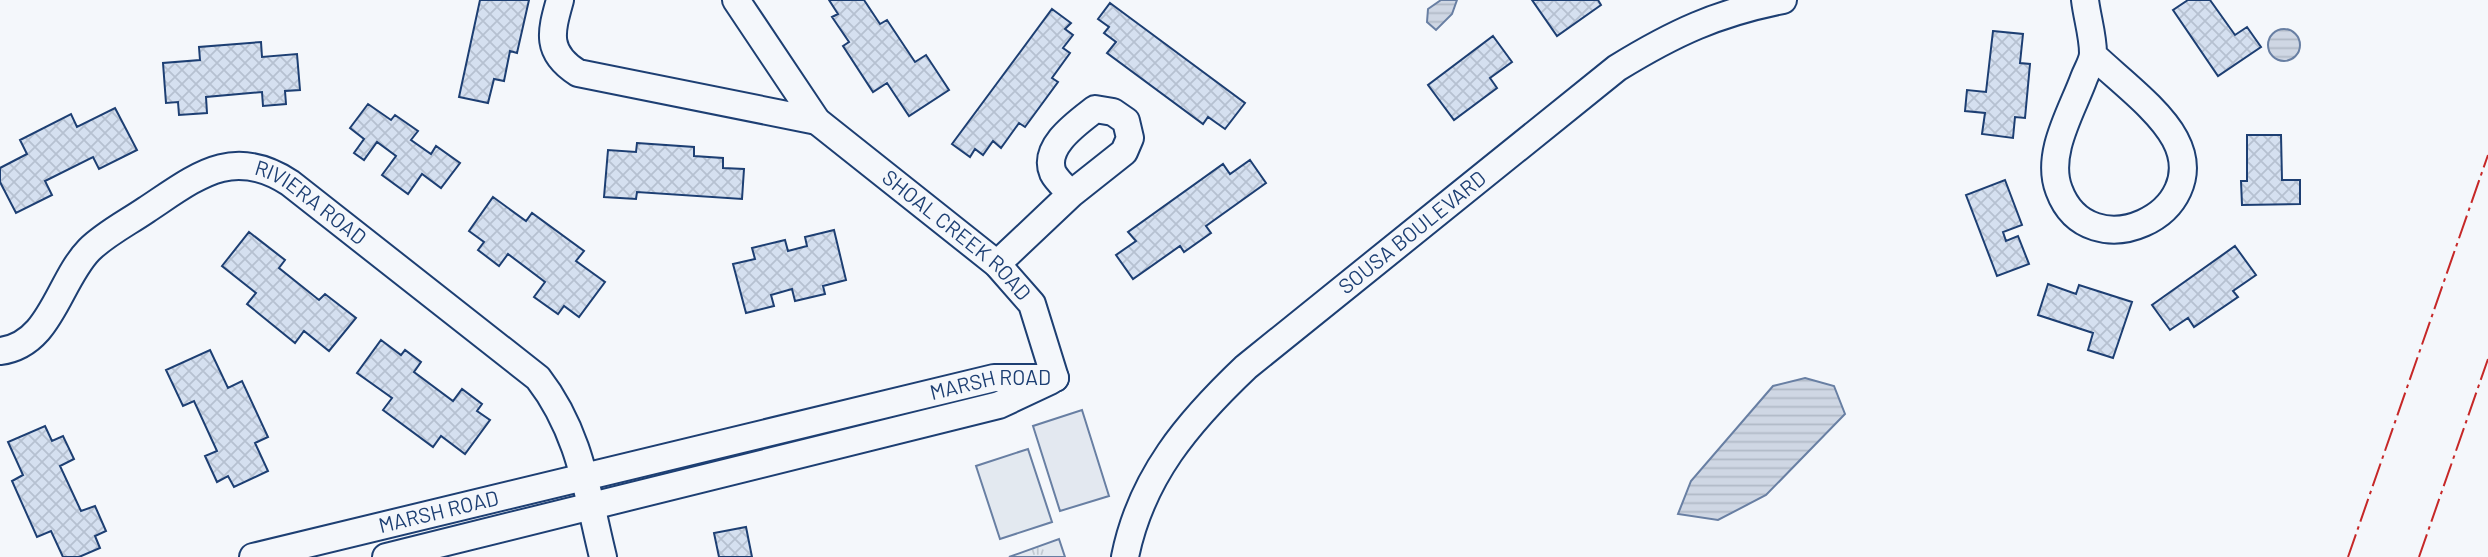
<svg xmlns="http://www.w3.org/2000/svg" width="2488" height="557" font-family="Barlow,sans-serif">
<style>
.grass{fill:#e3e9f0;stroke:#687fa3;stroke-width:2}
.park{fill:url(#park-tufts);stroke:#687fa3;stroke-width:2}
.parking{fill:#e3e8f0;stroke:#687fa3;stroke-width:2}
.water{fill:url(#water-rules);stroke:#687fa3;stroke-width:2}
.building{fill:url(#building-cross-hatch);stroke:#1d3f73;stroke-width:2}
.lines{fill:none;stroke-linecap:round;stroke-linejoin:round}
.minor-casing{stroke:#1d3f73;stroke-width:30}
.minor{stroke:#f4f7fb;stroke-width:26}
.power{stroke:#c62828;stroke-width:2;stroke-dasharray:24 5 3.5 5;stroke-linecap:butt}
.labels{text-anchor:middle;stroke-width:5;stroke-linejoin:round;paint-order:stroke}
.street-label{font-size:21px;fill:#1d3f73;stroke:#f4f7fb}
</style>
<defs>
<pattern id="park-tufts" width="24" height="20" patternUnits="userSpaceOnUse" patternTransform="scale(1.75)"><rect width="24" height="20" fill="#e3e9f0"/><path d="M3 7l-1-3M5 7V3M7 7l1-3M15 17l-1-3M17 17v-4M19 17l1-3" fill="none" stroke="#c2c9d1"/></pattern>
<pattern id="water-rules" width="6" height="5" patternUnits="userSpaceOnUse" patternTransform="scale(1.75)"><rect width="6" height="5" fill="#cfd7e4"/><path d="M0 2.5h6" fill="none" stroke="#b1bac7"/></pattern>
<pattern id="building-cross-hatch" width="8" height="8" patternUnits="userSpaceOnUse" patternTransform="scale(1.75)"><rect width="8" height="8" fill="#d5e0f0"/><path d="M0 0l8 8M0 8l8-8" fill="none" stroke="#b6c1d1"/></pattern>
</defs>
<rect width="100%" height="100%" fill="#f4f7fb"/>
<path class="grass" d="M 1028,449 L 1052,522 L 1000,539 L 976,466 Z"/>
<path class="park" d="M 1059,539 L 1065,557 L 1009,557 Z"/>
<path class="parking" d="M 1082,410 L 1109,496 L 1060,511 L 1033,426 Z"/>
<path class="water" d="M 1457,0 L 1452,14 L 1436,30 L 1427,22 L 1428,9 L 1441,0 Z
M2268 45a16 16 0 1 1 32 0a16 16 0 1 1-32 0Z
M 1805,378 L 1834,386 L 1845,414 L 1766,495 L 1718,520 L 1678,514 L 1691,481 L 1773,386 Z"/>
<path class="building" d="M 480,0 L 529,0 L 517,53 L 510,51 L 504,81 L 494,79 L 488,103 L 459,97 Z
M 829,0 L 864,0 L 880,24 L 887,20 L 915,62 L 926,55 L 949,90 L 909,116 L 887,83 L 873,92 L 843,46 L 849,42 L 832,17 L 838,14 Z
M 1532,0 L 1598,0 L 1601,5 L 1557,36 Z
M 2188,0 L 2210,0 L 2235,35 L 2247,27 L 2261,47 L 2218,76 L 2173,10 Z
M 1110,3 L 1245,103 L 1225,129 L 1208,117 L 1203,124 L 1107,53 L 1116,42 L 1104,33 L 1109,27 L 1098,19 Z
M 1052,9 L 1071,23 L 1065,29 L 1073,35 L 1063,48 L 1070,53 L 1052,78 L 1058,82 L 1025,127 L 1019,123 L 1001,148 L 993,141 L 983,155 L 975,149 L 970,157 L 952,144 Z
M 1993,31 L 2023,34 L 2020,63 L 2030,64 L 2025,118 L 2015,117 L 2013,138 L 1982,134 L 1985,113 L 1965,111 L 1967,90 L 1986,92 Z
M 1493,36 L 1512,62 L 1490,78 L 1497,88 L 1454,120 L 1428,85 Z
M 261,42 L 262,57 L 297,54 L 300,90 L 285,91 L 286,104 L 263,106 L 262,92 L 206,97 L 207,113 L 179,115 L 178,102 L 166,103 L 163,63 L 200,60 L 199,47 Z
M 368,104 L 391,120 L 395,115 L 418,131 L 411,140 L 431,154 L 436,146 L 460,163 L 441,188 L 422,174 L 408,194 L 382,175 L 396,156 L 377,142 L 364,160 L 354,153 L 364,139 L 350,128 Z
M 115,108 L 137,150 L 99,169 L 93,157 L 45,181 L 52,195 L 16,213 L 0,182 L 0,168 L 27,154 L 20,140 L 71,114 L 77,127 Z
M 2247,135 L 2281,135 L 2282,180 L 2300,180 L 2300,204 L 2242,205 L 2241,181 L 2247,181 Z
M 637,143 L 694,147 L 694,156 L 723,158 L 723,168 L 744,169 L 742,199 L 637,192 L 636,199 L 604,197 L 608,150 L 636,152 Z
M 1250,160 L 1266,183 L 1206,226 L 1211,233 L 1184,252 L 1180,246 L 1133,279 L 1116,255 L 1136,241 L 1128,232 L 1223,164 L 1230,174 Z
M 2005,180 L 2022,225 L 2003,232 L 2006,241 L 2018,236 L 2029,264 L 1997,276 L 1966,195 Z
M 493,197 L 526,221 L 532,213 L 584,251 L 576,261 L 605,282 L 579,317 L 564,306 L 558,314 L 534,297 L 545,282 L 508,254 L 499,266 L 478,250 L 484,242 L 469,231 Z
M 834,230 L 846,280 L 823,286 L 825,294 L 795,301 L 792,289 L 771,295 L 774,306 L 746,313 L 733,264 L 755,259 L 752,248 L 785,240 L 788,251 L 807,246 L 805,237 Z
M 249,232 L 285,260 L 279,268 L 319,300 L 325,294 L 356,318 L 329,351 L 304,331 L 295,343 L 247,304 L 256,293 L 222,266 Z
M 2235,246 L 2256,275 L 2233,291 L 2238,297 L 2194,327 L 2188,318 L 2170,330 L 2152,305 Z
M 2048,284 L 2076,294 L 2079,285 L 2132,302 L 2113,358 L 2088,350 L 2093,333 L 2038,315 Z
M 381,340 L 401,355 L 405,350 L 421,362 L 414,372 L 453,401 L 462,389 L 482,404 L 477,411 L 490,420 L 465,454 L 441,436 L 433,447 L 383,410 L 392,398 L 357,373 Z
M 210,350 L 228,388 L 242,381 L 268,437 L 255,443 L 268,471 L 234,487 L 228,476 L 217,482 L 205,456 L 217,451 L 194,401 L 183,406 L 166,370 Z
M 45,426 L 52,441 L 63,436 L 74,459 L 60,466 L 81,511 L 95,506 L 106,531 L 95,536 L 100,548 L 79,557 L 63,557 L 51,531 L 37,537 L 12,481 L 23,475 L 8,442 Z
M 746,527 L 752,557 L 719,557 L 714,533 Z"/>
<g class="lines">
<defs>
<g id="minor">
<path d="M 560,0 C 551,32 545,52 578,73 L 817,121"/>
<path id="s1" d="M 736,0 L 817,121 L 997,264 L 1032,304 L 1055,378"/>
<path d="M 2085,0 C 2087,17 2093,36 2093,53 C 2093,61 2087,70 2084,78 C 2072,111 2045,154 2059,190 C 2089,271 2215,214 2175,139 C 2159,109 2118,79 2093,55"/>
<path d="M 997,264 L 1071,194 L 1124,152 L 1130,138 L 1126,121 L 1113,112 L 1095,109 C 1077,123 1042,147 1053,173 C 1057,181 1066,188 1071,194"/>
<path id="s2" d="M 0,351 C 51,345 58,282 89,250 C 105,234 127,223 146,210 C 196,177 232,145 290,183 L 538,378 C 580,432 587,492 603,557"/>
<path id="s3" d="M 253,557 L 994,378 L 1055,378"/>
<path d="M 386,557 L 999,405 L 1050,381"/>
<path id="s4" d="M 1125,557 C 1141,477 1188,422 1246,367 L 1617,68 C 1674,33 1717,13 1783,0"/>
</g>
</defs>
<use href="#minor" class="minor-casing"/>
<use href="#minor" class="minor"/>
<path class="power" d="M 2348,557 L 2488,155
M 2419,557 L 2488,359"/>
</g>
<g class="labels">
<g class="street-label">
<text dy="7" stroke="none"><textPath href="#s2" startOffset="396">RIVIERA ROAD</textPath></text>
<text dy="7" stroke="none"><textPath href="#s4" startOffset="443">SOUSA BOULEVARD</textPath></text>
<text dy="7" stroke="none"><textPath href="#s1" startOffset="326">SHOAL CREEK ROAD</textPath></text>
<text dy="7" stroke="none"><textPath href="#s3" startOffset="758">MARSH ROAD</textPath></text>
<text dy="7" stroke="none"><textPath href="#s3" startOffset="191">MARSH ROAD</textPath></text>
</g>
</g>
</svg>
